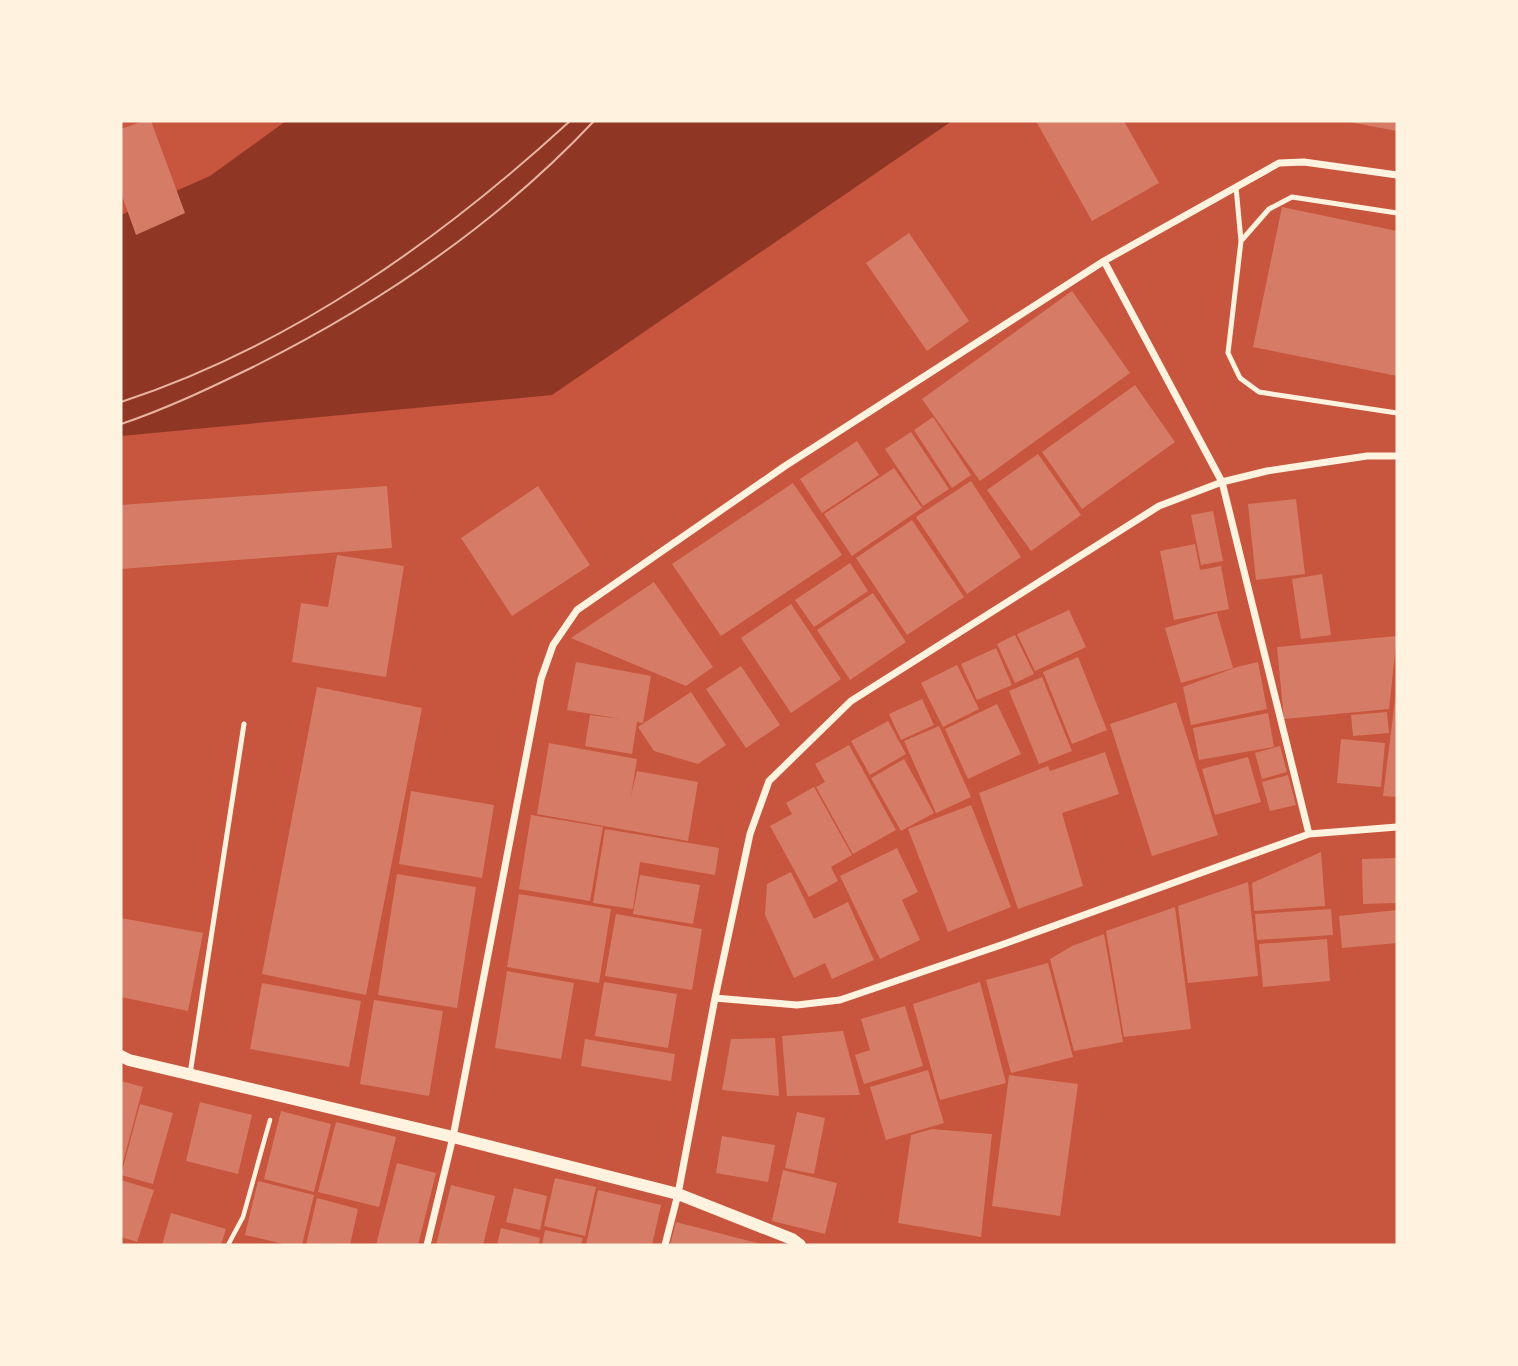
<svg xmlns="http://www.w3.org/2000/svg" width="1518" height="1366" font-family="'Archivo Narrow',sans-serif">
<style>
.water{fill:#8f3625}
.building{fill:#d67c66}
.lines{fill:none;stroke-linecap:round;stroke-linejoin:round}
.path{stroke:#fff3e0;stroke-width:4.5}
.service{stroke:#fff3e0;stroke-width:5}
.minor{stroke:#fff3e0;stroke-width:7}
.tertiary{stroke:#fff3e0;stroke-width:12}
.tram{stroke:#e9b49f;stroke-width:2}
</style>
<rect width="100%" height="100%" fill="#c8553d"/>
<path class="water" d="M 286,121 L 952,121 L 552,395 L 121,436 L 121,215 L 210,176 Z"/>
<path class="building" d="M 143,121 L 151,121 L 185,213 L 136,235 L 121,193 L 121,129 Z
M 1036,121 L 1124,121 L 1159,183 L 1092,221 Z
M 1349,121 L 1397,121 L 1397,131 L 1349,122 Z
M 1282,207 L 1397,231 L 1397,376 L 1253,347 Z
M 909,233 L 969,321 L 927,351 L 866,263 Z
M 1072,291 L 1130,373 L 980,481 L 922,399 Z
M 1135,385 L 1175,442 L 1082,509 L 1042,452 Z
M 933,417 L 971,475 L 952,488 L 914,430 Z
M 911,432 L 949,489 L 923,506 L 885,449 Z
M 857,441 L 879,475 L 822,513 L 800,479 Z
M 1038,454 L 1081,515 L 1031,551 L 987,490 Z
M 894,468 L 922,508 L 852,556 L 824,514 Z
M 971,481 L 1021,557 L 967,594 L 916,517 Z
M 793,483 L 842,555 L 721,636 L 672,564 Z
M 387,486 L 392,548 L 121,569 L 121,505 Z
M 538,486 L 590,565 L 512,616 L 461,538 Z
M 1296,499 L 1305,574 L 1256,580 L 1248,504 Z
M 1213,511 L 1223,561 L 1201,565 L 1191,515 Z
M 912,520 L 964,597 L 907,635 L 856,558 Z
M 1195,544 L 1200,570 L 1221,566 L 1229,609 L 1174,620 L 1160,551 Z
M 337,555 L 404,566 L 386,677 L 292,662 L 301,603 L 328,607 Z
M 850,563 L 868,591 L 814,627 L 795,600 Z
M 1322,574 L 1331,635 L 1301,639 L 1292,579 Z
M 654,582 L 713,667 L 686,686 L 571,638 Z
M 873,593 L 906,642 L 850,680 L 817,630 Z
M 791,604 L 841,679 L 791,713 L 741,638 Z
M 1069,610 L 1086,647 L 1035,671 L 1017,634 Z
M 1217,613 L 1233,668 L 1181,683 L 1165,628 Z
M 1015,635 L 1034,674 L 1015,683 L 997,644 Z
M 1397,636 L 1389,709 L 1284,719 L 1277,647 Z
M 996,648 L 1012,685 L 977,700 L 961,664 Z
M 1078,657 L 1107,730 L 1072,744 L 1043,672 Z
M 576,662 L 651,676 L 643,723 L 637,722 L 632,754 L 585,746 L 590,715 L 622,719 L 567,710 Z
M 1258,662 L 1267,709 L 1191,725 L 1183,687 L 1237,667 Z
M 957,665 L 979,709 L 943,727 L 921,683 Z
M 741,666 L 780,725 L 746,748 L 706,689 Z
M 1042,677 L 1072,751 L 1039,764 L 1009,691 Z
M 317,687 L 422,708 L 366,995 L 262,974 Z
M 691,692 L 726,745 L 698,764 L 654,751 L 638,727 Z
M 1396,693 L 1397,693 L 1397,797 L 1383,796 Z
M 922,699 L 934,725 L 901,740 L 889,714 Z
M 1176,702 L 1218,835 L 1152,856 L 1110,724 Z
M 997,704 L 1021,754 L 968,779 L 945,729 Z
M 1387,712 L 1389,733 L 1353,736 L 1351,715 Z
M 1268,713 L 1274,747 L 1199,760 L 1193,728 Z
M 888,721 L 906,754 L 870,775 L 851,741 Z
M 939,726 L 971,797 L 936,813 L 904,741 Z
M 1341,739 L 1385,743 L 1381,787 L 1337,783 Z
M 549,743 L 637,759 L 631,796 L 637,771 L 698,782 L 688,841 L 537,814 Z
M 849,745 L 896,830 L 853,854 L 816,787 L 825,782 L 815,764 Z
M 1280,746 L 1287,772 L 1262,779 L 1255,753 Z
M 1105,752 L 1119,794 L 1062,813 L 1083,886 L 1018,909 L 979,793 L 1048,766 L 1050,771 Z
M 1248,757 L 1261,802 L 1215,815 L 1202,769 Z
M 904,759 L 934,813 L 901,831 L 871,778 Z
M 1288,775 L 1296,805 L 1270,811 L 1262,782 Z
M 814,787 L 852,855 L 831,867 L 838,881 L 809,897 L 770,826 L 792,814 L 786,803 Z
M 411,791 L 494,805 L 482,878 L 399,864 Z
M 971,805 L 1011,907 L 948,932 L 908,829 Z
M 531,815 L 603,827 L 590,901 L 519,889 Z
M 605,829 L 719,848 L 715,875 L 640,862 L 633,909 L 593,903 Z
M 897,848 L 918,892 L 902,900 L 920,940 L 880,959 L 840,876 Z
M 1321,852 L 1325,906 L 1254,911 L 1252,883 Z
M 1397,858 L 1397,903 L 1363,904 L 1362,859 Z
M 791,872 L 814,919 L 848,902 L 874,960 L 832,979 L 825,963 L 794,978 L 765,915 L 767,884 Z
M 397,874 L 476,887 L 457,1008 L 378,995 Z
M 640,875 L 700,885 L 693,924 L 633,914 Z
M 1248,882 L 1258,976 L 1188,983 L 1178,906 Z
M 519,894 L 611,909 L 599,983 L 507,967 Z
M 1175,907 L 1191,1029 L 1124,1037 L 1106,931 Z
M 1331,909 L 1333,935 L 1257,940 L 1255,914 Z
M 1397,910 L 1397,943 L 1342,948 L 1339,916 Z
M 616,914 L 702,929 L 692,990 L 605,976 Z
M 121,918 L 203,933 L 188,1011 L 121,997 Z
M 1104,934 L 1123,1042 L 1074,1051 L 1050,959 L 1072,946 Z
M 1327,939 L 1330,981 L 1263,987 L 1259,944 Z
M 1048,963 L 1073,1057 L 1011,1073 L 986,980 Z
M 507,971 L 574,983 L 561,1059 L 495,1048 Z
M 604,982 L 677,994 L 668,1048 L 595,1036 Z
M 980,982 L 1006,1083 L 940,1100 L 913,1004 Z
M 262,983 L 361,1001 L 349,1067 L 250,1049 Z
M 374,1000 L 443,1011 L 429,1096 L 360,1084 Z
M 905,1006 L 923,1066 L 864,1084 L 855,1055 L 870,1050 L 861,1019 Z
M 843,1031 L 860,1095 L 787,1096 L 782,1036 Z
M 775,1038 L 779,1096 L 722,1090 L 731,1039 Z
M 585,1039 L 675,1054 L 671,1081 L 581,1066 Z
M 928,1070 L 944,1123 L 886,1140 L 870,1087 Z
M 1009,1075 L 1078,1084 L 1060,1216 L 992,1206 Z
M 121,1081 L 143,1087 L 122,1166 L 121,1166 Z
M 200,1102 L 252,1115 L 238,1174 L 186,1161 Z
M 140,1104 L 173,1113 L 153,1184 L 121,1175 Z
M 281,1111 L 331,1124 L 314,1192 L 264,1179 Z
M 797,1112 L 825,1118 L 814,1174 L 785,1168 Z
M 336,1122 L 396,1137 L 379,1207 L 318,1192 Z
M 932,1129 L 992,1134 L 981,1237 L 898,1223 L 911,1135 Z
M 722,1136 L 775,1145 L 768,1182 L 716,1173 Z
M 397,1163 L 436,1173 L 418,1245 L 376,1245 Z
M 783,1170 L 837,1183 L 825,1234 L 772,1221 Z
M 555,1178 L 596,1187 L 585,1236 L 544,1226 Z
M 121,1180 L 154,1190 L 137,1242 L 121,1237 Z
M 258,1181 L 314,1195 L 302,1245 L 288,1245 L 245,1235 Z
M 451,1185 L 495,1196 L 483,1245 L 436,1245 Z
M 514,1188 L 547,1196 L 540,1230 L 506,1222 Z
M 598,1190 L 661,1205 L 652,1245 L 586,1245 Z
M 317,1198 L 358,1209 L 350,1245 L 306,1245 Z
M 171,1213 L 226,1229 L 221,1245 L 162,1245 Z
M 676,1222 L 761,1244 L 761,1245 L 670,1245 Z
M 501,1228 L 540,1238 L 539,1245 L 497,1245 Z
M 545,1230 L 583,1238 L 581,1245 L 542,1245 Z"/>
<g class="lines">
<path class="path" d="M 228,1245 L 243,1217 L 270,1120"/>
<path class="service" d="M 1236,187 L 1241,241 L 1228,353 L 1240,378 L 1259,392 L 1397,413
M 1241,241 L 1269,209 L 1292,197 L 1397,213
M 190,1074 L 244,724"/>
<path class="minor" d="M 1104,261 L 1222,482 L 1309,834
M 715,998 L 797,1005 L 840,1000 L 1001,945 L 1309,834 L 1397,827
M 427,1245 L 453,1137 L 541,679 L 553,645 L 577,610 L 785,466 L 1104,261 L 1279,163 L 1304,162 L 1397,175
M 665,1245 L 678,1194 L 715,998 L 750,834 L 769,781 L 851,701 L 1159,506 L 1222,482 L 1267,471 L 1367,456 L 1397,456"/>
<path class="tertiary" d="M 121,1056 L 129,1060 L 453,1137 L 678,1194 L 792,1239 L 800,1245"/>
<path class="tram" d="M 121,402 C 291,346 439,241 570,121
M 121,424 C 166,409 210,388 253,367 C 377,305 498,223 594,121"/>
</g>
<rect width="1518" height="1366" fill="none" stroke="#fff3e0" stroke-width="245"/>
</svg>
